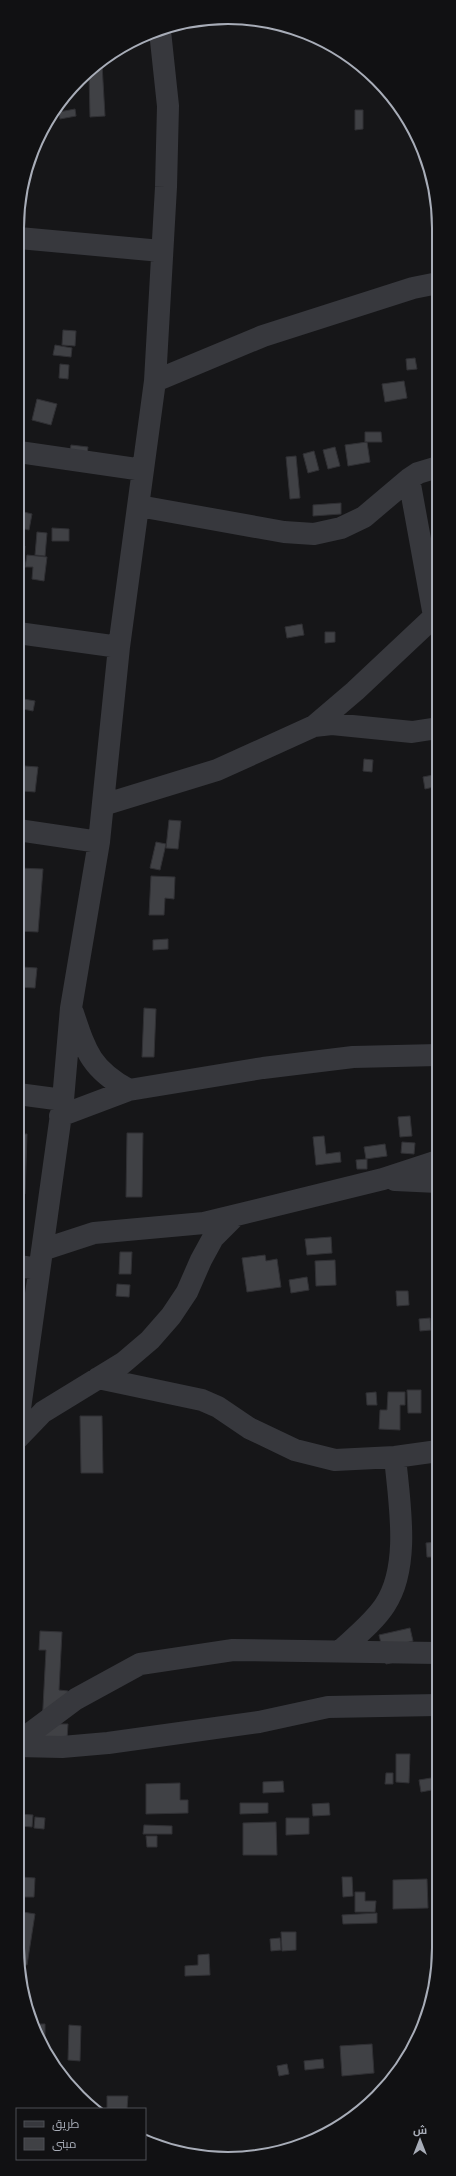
<svg xmlns="http://www.w3.org/2000/svg" width="456" height="2176" font-family="'Fira Sans Condensed',Cairo,sans-serif">
<style>
.building{fill:#404145;stroke:#303034}
.lines{fill:none;stroke-linecap:round;stroke-linejoin:round}
.minor{stroke:#37383d;stroke-width:22}
.rim{fill:none;stroke:#a8adb8;stroke-width:2}
</style>
<rect width="100%" height="100%" fill="#161618"/>
<path class="building" d="M 96,64 L 102,64 L 105,116 L 90,117 L 89,73 Z
M 75,109 L 76,116 L 60,119 L 59,112 Z
M 355,110 L 363,110 L 363,129 L 355,130 Z
M 63,330 L 76,331 L 75,346 L 62,345 Z
M 55,345 L 72,348 L 71,357 L 53,355 Z
M 415,358 L 417,369 L 407,370 L 406,359 Z
M 60,364 L 69,365 L 68,379 L 59,378 Z
M 404,381 L 407,398 L 385,402 L 382,384 Z
M 37,399 L 57,404 L 51,425 L 32,420 Z
M 365,432 L 381,432 L 382,442 L 365,442 Z
M 367,442 L 370,462 L 348,466 L 345,445 Z
M 71,445 L 88,447 L 85,467 L 68,465 Z
M 335,447 L 340,466 L 328,469 L 323,450 Z
M 314,451 L 319,470 L 308,473 L 303,454 Z
M 296,456 L 300,498 L 290,499 L 286,457 Z
M 341,503 L 341,514 L 313,516 L 313,505 Z
M 24,512 L 32,514 L 29,530 L 20,528 Z
M 52,528 L 69,529 L 69,541 L 52,541 Z
M 37,532 L 47,533 L 45,556 L 35,555 Z
M 18,545 L 25,546 L 24,561 L 18,560 Z
M 27,555 L 47,557 L 44,581 L 32,579 L 33,567 L 25,567 Z
M 302,624 L 304,635 L 287,638 L 285,627 Z
M 325,632 L 335,632 L 335,642 L 325,643 Z
M 18,698 L 35,701 L 33,711 L 18,708 Z
M 364,759 L 373,760 L 372,772 L 363,771 Z
M 25,766 L 38,767 L 35,792 L 23,791 Z
M 438,774 L 438,786 L 425,789 L 423,777 Z
M 169,820 L 181,821 L 178,849 L 166,848 Z
M 156,842 L 166,844 L 160,870 L 150,868 Z
M 18,868 L 43,869 L 38,932 L 18,931 Z
M 151,876 L 175,877 L 174,899 L 165,898 L 164,915 L 149,915 Z
M 168,939 L 168,949 L 153,950 L 153,940 Z
M 22,967 L 37,968 L 35,988 L 18,987 L 18,972 L 22,972 Z
M 144,1008 L 156,1009 L 154,1057 L 142,1057 Z
M 410,1116 L 412,1136 L 400,1137 L 398,1117 Z
M 127,1133 L 143,1133 L 142,1197 L 126,1197 Z
M 18,1134 L 27,1134 L 25,1194 L 18,1194 Z
M 324,1136 L 326,1154 L 340,1152 L 341,1162 L 316,1165 L 313,1137 Z
M 402,1142 L 415,1143 L 414,1154 L 401,1153 Z
M 385,1144 L 387,1156 L 366,1159 L 364,1147 Z
M 367,1159 L 367,1169 L 357,1169 L 356,1160 Z
M 331,1237 L 332,1253 L 307,1255 L 305,1239 Z
M 120,1252 L 132,1252 L 131,1274 L 119,1274 Z
M 265,1255 L 266,1261 L 277,1259 L 281,1287 L 247,1292 L 242,1258 Z
M 335,1260 L 336,1285 L 316,1286 L 315,1261 Z
M 307,1277 L 309,1290 L 291,1293 L 289,1280 Z
M 117,1284 L 130,1285 L 129,1297 L 116,1296 Z
M 396,1291 L 408,1291 L 409,1305 L 397,1306 Z
M 430,1318 L 431,1330 L 420,1331 L 419,1319 Z
M 407,1390 L 421,1390 L 421,1413 L 408,1413 Z
M 376,1392 L 377,1405 L 367,1405 L 366,1393 Z
M 388,1392 L 405,1392 L 405,1405 L 400,1405 L 400,1430 L 379,1429 L 380,1410 L 387,1410 Z
M 80,1416 L 102,1416 L 103,1473 L 81,1473 Z
M 436,1542 L 436,1557 L 427,1557 L 426,1543 Z
M 410,1628 L 413,1641 L 405,1643 L 408,1659 L 386,1664 L 379,1635 Z
M 40,1631 L 62,1632 L 59,1690 L 68,1691 L 67,1705 L 59,1724 L 68,1724 L 66,1755 L 41,1745 L 46,1650 L 39,1650 Z
M 396,1754 L 410,1754 L 409,1783 L 396,1782 Z
M 386,1773 L 393,1773 L 393,1784 L 385,1784 Z
M 437,1777 L 437,1789 L 421,1792 L 419,1780 Z
M 283,1781 L 284,1792 L 263,1793 L 263,1782 Z
M 180,1783 L 180,1800 L 188,1800 L 188,1813 L 146,1814 L 146,1784 Z
M 240,1803 L 268,1803 L 268,1813 L 240,1814 Z
M 329,1803 L 330,1815 L 313,1816 L 312,1804 Z
M 20,1814 L 33,1815 L 32,1827 L 19,1826 Z
M 35,1817 L 45,1818 L 44,1829 L 34,1828 Z
M 286,1818 L 309,1818 L 309,1834 L 286,1835 Z
M 276,1822 L 277,1855 L 243,1855 L 243,1823 Z
M 144,1825 L 172,1826 L 172,1834 L 143,1834 Z
M 146,1836 L 157,1836 L 157,1847 L 147,1847 Z
M 21,1877 L 35,1878 L 34,1897 L 20,1897 Z
M 342,1877 L 352,1877 L 353,1896 L 343,1897 Z
M 427,1879 L 428,1908 L 393,1909 L 393,1880 Z
M 355,1892 L 365,1892 L 365,1901 L 376,1901 L 375,1912 L 355,1912 Z
M 17,1911 L 35,1914 L 27,1965 L 20,1964 L 17,1948 Z
M 377,1913 L 377,1923 L 343,1924 L 342,1915 Z
M 281,1932 L 296,1932 L 296,1950 L 282,1951 Z
M 280,1938 L 281,1950 L 271,1951 L 270,1939 Z
M 209,1954 L 210,1975 L 185,1976 L 185,1966 L 198,1965 L 198,1955 Z
M 34,2024 L 45,2024 L 45,2041 L 41,2041 L 33,2029 Z
M 69,2025 L 81,2026 L 80,2061 L 68,2060 Z
M 372,2044 L 374,2073 L 342,2076 L 340,2046 Z
M 323,2059 L 324,2068 L 305,2070 L 304,2061 Z
M 287,2064 L 289,2074 L 279,2076 L 277,2066 Z
M 107,2096 L 128,2096 L 127,2109 L 107,2109 Z"/>
<g class="lines">
<path class="minor" d="M 19,238 L 161,251
M 155,381 L 263,336 L 413,288 L 438,283
M 19,452 L 143,470
M 409,479 L 434,616
M 139,506 L 284,532 L 314,534 L 341,528 L 364,517 L 409,479 L 418,473 L 438,467
M 18,633 L 119,647
M 314,726 L 332,724 L 412,732 L 438,728
M 103,805 L 217,770 L 314,726 L 355,691 L 438,613
M 18,830 L 99,842
M 73,1013 C 86,1052 91,1069 129,1090
M 18,1094 L 63,1100
M 60,1116 L 129,1090 L 263,1068 L 353,1057 L 438,1055
M 395,1180 L 438,1182
M 42,1250 L 94,1233 L 204,1223 L 383,1179 L 438,1161
M 18,1266 L 39,1269
M 98,1378 L 202,1400 L 218,1407 L 249,1428 L 295,1450 L 335,1460 L 395,1457 L 438,1451
M 18,1423 L 63,1100 L 71,1008 L 99,842 L 119,647 L 155,381 L 166,187 L 168,106 L 160,31
M 18,1438 L 43,1412 L 123,1363 L 150,1340 L 171,1316 L 187,1292 L 201,1260 L 213,1238 L 235,1216
M 340,1651 C 355,1637 374,1622 385,1605 C 411,1566 399,1501 395,1457
M 17,1743 L 76,1699 L 140,1664 L 233,1650 L 437,1653
M 17,1746 L 62,1747 L 108,1743 L 259,1722 L 328,1707 L 437,1705"/>
</g>
<path d="M0 0H456V2176H0ZM228 24H228A204 204 0 0 1 432 228V1948A204 204 0 0 1 228 2152H228A204 204 0 0 1 24 1948V228A204 204 0 0 1 228 24Z" fill="#111113" fill-rule="evenodd"/>
<path class="rim" d="M228 24H228A204 204 0 0 1 432 228V1948A204 204 0 0 1 228 2152H228A204 204 0 0 1 24 1948V228A204 204 0 0 1 228 24Z"/>
<rect x="16" y="2108" width="130" height="52" fill="#111113" stroke="#4d4f55"/>
<rect x="24" y="2121" width="20" height="6" fill="#37383d" stroke="#4d4f55"/>
<text x="52" y="2128" font-size="12" fill="#a8adb8">طريق</text>
<rect x="24" y="2138" width="20" height="12" fill="#404145" stroke="#4d4f55"/>
<text x="52" y="2148" font-size="12" fill="#a8adb8">مبنى</text>
<g transform="translate(420 2140)" stroke="#111113" stroke-width="3" paint-order="stroke">
<path d="M0-3L7 15L0 10L-7 15Z" fill="#a8adb8"/>
<text y="-6" font-size="11" font-weight="bold" text-anchor="middle" fill="#a8adb8">ش</text>
</g>
</svg>
